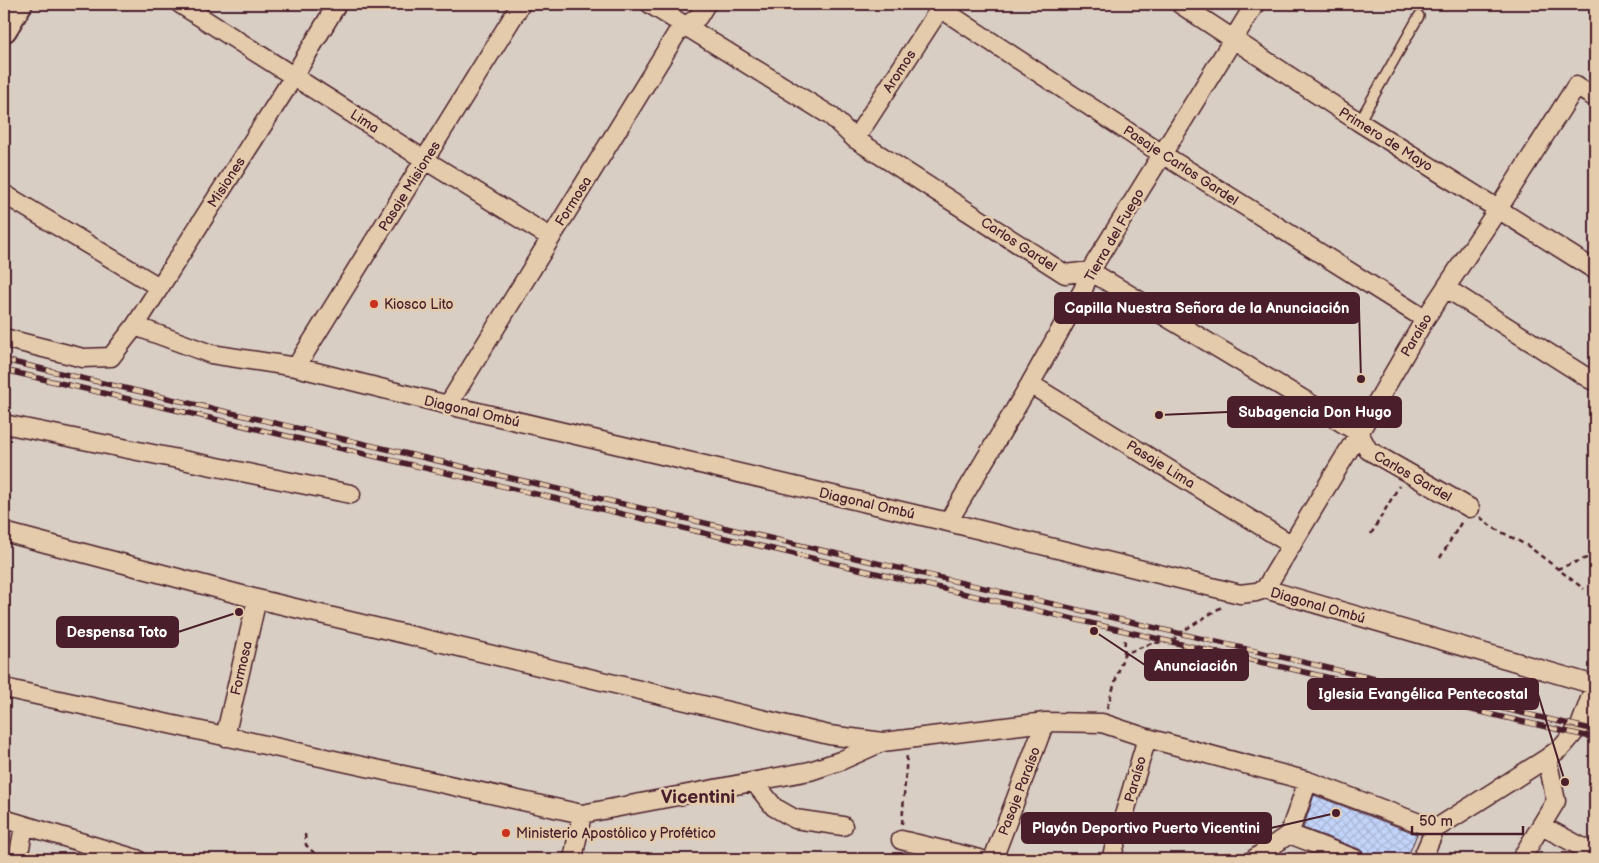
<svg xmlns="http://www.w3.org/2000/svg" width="1599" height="863" font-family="'Balsamiq Sans',sans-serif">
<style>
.building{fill:url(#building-cross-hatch);stroke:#4a1f2b}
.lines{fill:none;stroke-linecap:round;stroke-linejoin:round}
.lane-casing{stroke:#4a1f2b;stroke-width:12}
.street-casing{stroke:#4a1f2b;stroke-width:21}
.secondary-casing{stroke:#4a1f2b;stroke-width:29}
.path{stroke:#4a1f2b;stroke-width:2.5;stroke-dasharray:5 4;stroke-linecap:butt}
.lane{stroke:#e3cbac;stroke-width:9}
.street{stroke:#e3cbac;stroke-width:18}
.secondary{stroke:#e3cbac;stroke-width:25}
.rail-casing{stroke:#4a1f2b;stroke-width:5.5}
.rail{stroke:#e3cbac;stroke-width:4;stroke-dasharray:11;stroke-linecap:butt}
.poi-dot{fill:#c8321e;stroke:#e3cbac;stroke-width:2}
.labels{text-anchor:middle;stroke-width:5;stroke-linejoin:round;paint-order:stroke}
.street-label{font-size:14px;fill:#4a1f2b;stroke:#e3cbac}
.poi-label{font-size:14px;fill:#4a1f2b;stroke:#e3cbac;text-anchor:start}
.district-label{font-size:19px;font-weight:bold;fill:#4a1f2b;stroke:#e3cbac}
.leader{fill:none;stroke:#4a1f2b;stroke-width:2}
.callout-dot{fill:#4a1f2b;stroke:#e3cbac;stroke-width:2}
.callout{fill:#4a1f2b;stroke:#4a1f2b;stroke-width:2}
.callout-label{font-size:15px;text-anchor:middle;font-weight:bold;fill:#fff}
</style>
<defs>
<pattern id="building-cross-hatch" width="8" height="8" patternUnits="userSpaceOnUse" patternTransform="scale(1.25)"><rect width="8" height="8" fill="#c3d4fa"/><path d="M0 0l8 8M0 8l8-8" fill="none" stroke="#a9b6d6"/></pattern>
</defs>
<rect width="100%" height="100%" fill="#d9cec3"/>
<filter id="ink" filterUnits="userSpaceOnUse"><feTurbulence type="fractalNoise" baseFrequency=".02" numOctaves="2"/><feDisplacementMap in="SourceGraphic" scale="10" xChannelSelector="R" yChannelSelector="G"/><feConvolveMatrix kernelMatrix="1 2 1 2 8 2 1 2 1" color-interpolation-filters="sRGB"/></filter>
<g filter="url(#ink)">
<path class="building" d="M 1314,795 L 1417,834 L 1407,859 L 1372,859 L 1365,857 L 1363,852 L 1359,849 L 1303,828 Z"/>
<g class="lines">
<defs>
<path id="lane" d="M 1359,122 L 1419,16"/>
<path id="street" d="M 180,4 L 425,160 L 550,237
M 650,4 L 831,116 L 855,139 L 1065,274 L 1090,271 L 1359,433 L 1368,450 L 1470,508
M 1180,4 L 1359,122 L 1595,270
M 940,8 L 1162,154 L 1425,319
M 855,139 L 943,4
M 4,194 L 159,287
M 1446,288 L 1591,380
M 135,326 L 211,354 L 296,367 L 448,405 L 948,522 L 1240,594 L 1256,592 L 1265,589 L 1595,685 L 1580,726 L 1562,747 L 1547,758 L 1435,829 L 1422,859
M 4,338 L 83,358 L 111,357 L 135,326 L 294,76 L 337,4
M 296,367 L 521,4
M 1030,384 L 1292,545
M 448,405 L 677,33 L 698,17 L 706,4
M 4,424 L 351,494
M 948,522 L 1030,384 L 1083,290 L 1090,271 L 1255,4
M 4,532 L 257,599 L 829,735 L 883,742 L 1045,722 L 1102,723 L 1147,738 L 1308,781 L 1435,829
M 1265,589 L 1359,433 L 1425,319 L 1498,209 L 1576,86 L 1595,98
M 4,688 L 582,814 L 810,771 L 840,761 L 880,743
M 225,737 L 257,599
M 754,782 L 774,807 L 795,819 L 843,826
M 4,819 L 137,859
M 1542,826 L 1595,854
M 1289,834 L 1308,781
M 901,840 L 980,859
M 18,859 L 24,826
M 573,859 L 582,814
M 993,859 L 1045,722
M 1111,859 L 1147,738
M 1254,859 L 1289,834 L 1355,859
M 1521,859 L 1556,801 L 1547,758"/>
<path id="secondary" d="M 4,29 L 19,4"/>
</defs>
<use href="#lane" class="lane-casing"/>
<use href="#street" class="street-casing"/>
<use href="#secondary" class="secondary-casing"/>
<path class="path" d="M 1480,517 L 1492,527 L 1528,546 L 1584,589
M 1371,534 L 1399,486
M 1440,558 L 1462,521
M 1557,569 L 1595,555
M 1124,654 L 1125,640
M 1107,708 L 1124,654 L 1152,643 L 1172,642 L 1180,633 L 1223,606
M 902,824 L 907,754
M 305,834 L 306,845 L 320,859"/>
<use href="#lane" class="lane"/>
<use href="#street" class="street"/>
<use href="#secondary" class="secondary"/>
<defs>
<path id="rail" d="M 4,360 L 1595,730
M 4,370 L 1172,642 L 1595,738"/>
</defs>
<use href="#rail" class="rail-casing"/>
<use href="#rail" class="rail"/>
</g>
</g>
<g class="poi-dot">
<circle cx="374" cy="304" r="5"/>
<circle cx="506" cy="833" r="5"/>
</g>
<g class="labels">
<g class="street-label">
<text transform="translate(899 71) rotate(-57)" y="5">Aromos</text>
<text transform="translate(365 121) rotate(33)" y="5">Lima</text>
<text transform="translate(1386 139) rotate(32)" y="5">Primero de Mayo</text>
<text transform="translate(1181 165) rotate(33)" y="5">Pasaje Carlos Gardel</text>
<text transform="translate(226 182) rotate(-57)" y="5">Misiones</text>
<text transform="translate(409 186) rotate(-58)" y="5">Pasaje Misiones</text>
<text transform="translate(573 201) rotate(-58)" y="5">Formosa</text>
<text transform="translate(1114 235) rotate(-60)" y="5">Tierra del Fuego</text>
<text transform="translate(1019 244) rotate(33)" y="5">Carlos Gardel</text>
<text transform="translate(1416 335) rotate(-59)" y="5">Paraíso</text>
<text transform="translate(472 411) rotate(13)" y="5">Diagonal Ombú</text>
<text transform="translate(1161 464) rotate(32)" y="5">Pasaje Lima</text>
<text transform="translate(1413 476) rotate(30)" y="5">Carlos Gardel</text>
<text transform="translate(867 503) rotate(13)" y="5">Diagonal Ombú</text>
<text transform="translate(1318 605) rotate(16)" y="5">Diagonal Ombú</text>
<text transform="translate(241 668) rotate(-77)" y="5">Formosa</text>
<text transform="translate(1135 779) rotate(-74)" y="5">Paraíso</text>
<text transform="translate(1019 791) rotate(-69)" y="5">Pasaje Paraíso</text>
</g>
<g class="poi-label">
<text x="384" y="309">Kiosco Lito</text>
<text x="516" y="838">Ministerio Apostólico y Profético</text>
</g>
<g class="district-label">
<text x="698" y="803">Vicentini</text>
</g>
</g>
<path class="leader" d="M1361 379L1359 308M1159 415L1228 412M239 612L178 632M1094 631L1145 665M1565 782L1538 694M1336 813L1271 828"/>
<g class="callout-dot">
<circle cx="1361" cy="379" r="5"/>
<circle cx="1159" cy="415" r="5"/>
<circle cx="239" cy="612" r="5"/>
<circle cx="1094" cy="631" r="5"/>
<circle cx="1565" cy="782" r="5"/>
<circle cx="1336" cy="813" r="5"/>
</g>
<g class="callout">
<rect x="1055" y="293" width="304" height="30" rx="5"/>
<rect x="1228" y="397" width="173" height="30" rx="5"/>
<rect x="57" y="617" width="121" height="30" rx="5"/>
<rect x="1145" y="650" width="103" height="30" rx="5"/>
<rect x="1308" y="679" width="230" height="30" rx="5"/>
<rect x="1022" y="813" width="249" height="30" rx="5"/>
</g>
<g class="callout-label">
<text x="1207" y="313">Capilla Nuestra Señora de la Anunciación</text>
<text x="1315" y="417">Subagencia Don Hugo</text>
<text x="117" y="637">Despensa Toto</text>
<text x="1196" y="671">Anunciación</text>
<text x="1423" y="699">Iglesia Evangélica Pentecostal</text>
<text x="1146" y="833">Playón Deportivo Puerto Vicentini</text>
</g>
<rect width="1599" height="863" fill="none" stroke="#e3cbac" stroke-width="20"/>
<rect x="10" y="10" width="1579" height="843" fill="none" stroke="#4a1f2b" stroke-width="2" filter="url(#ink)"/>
<path d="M1412 826v8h111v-8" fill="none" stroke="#4a1f2b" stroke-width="2.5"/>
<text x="1419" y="826" font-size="15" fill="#4a1f2b" stroke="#e3cbac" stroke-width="4" paint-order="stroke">50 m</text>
</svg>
